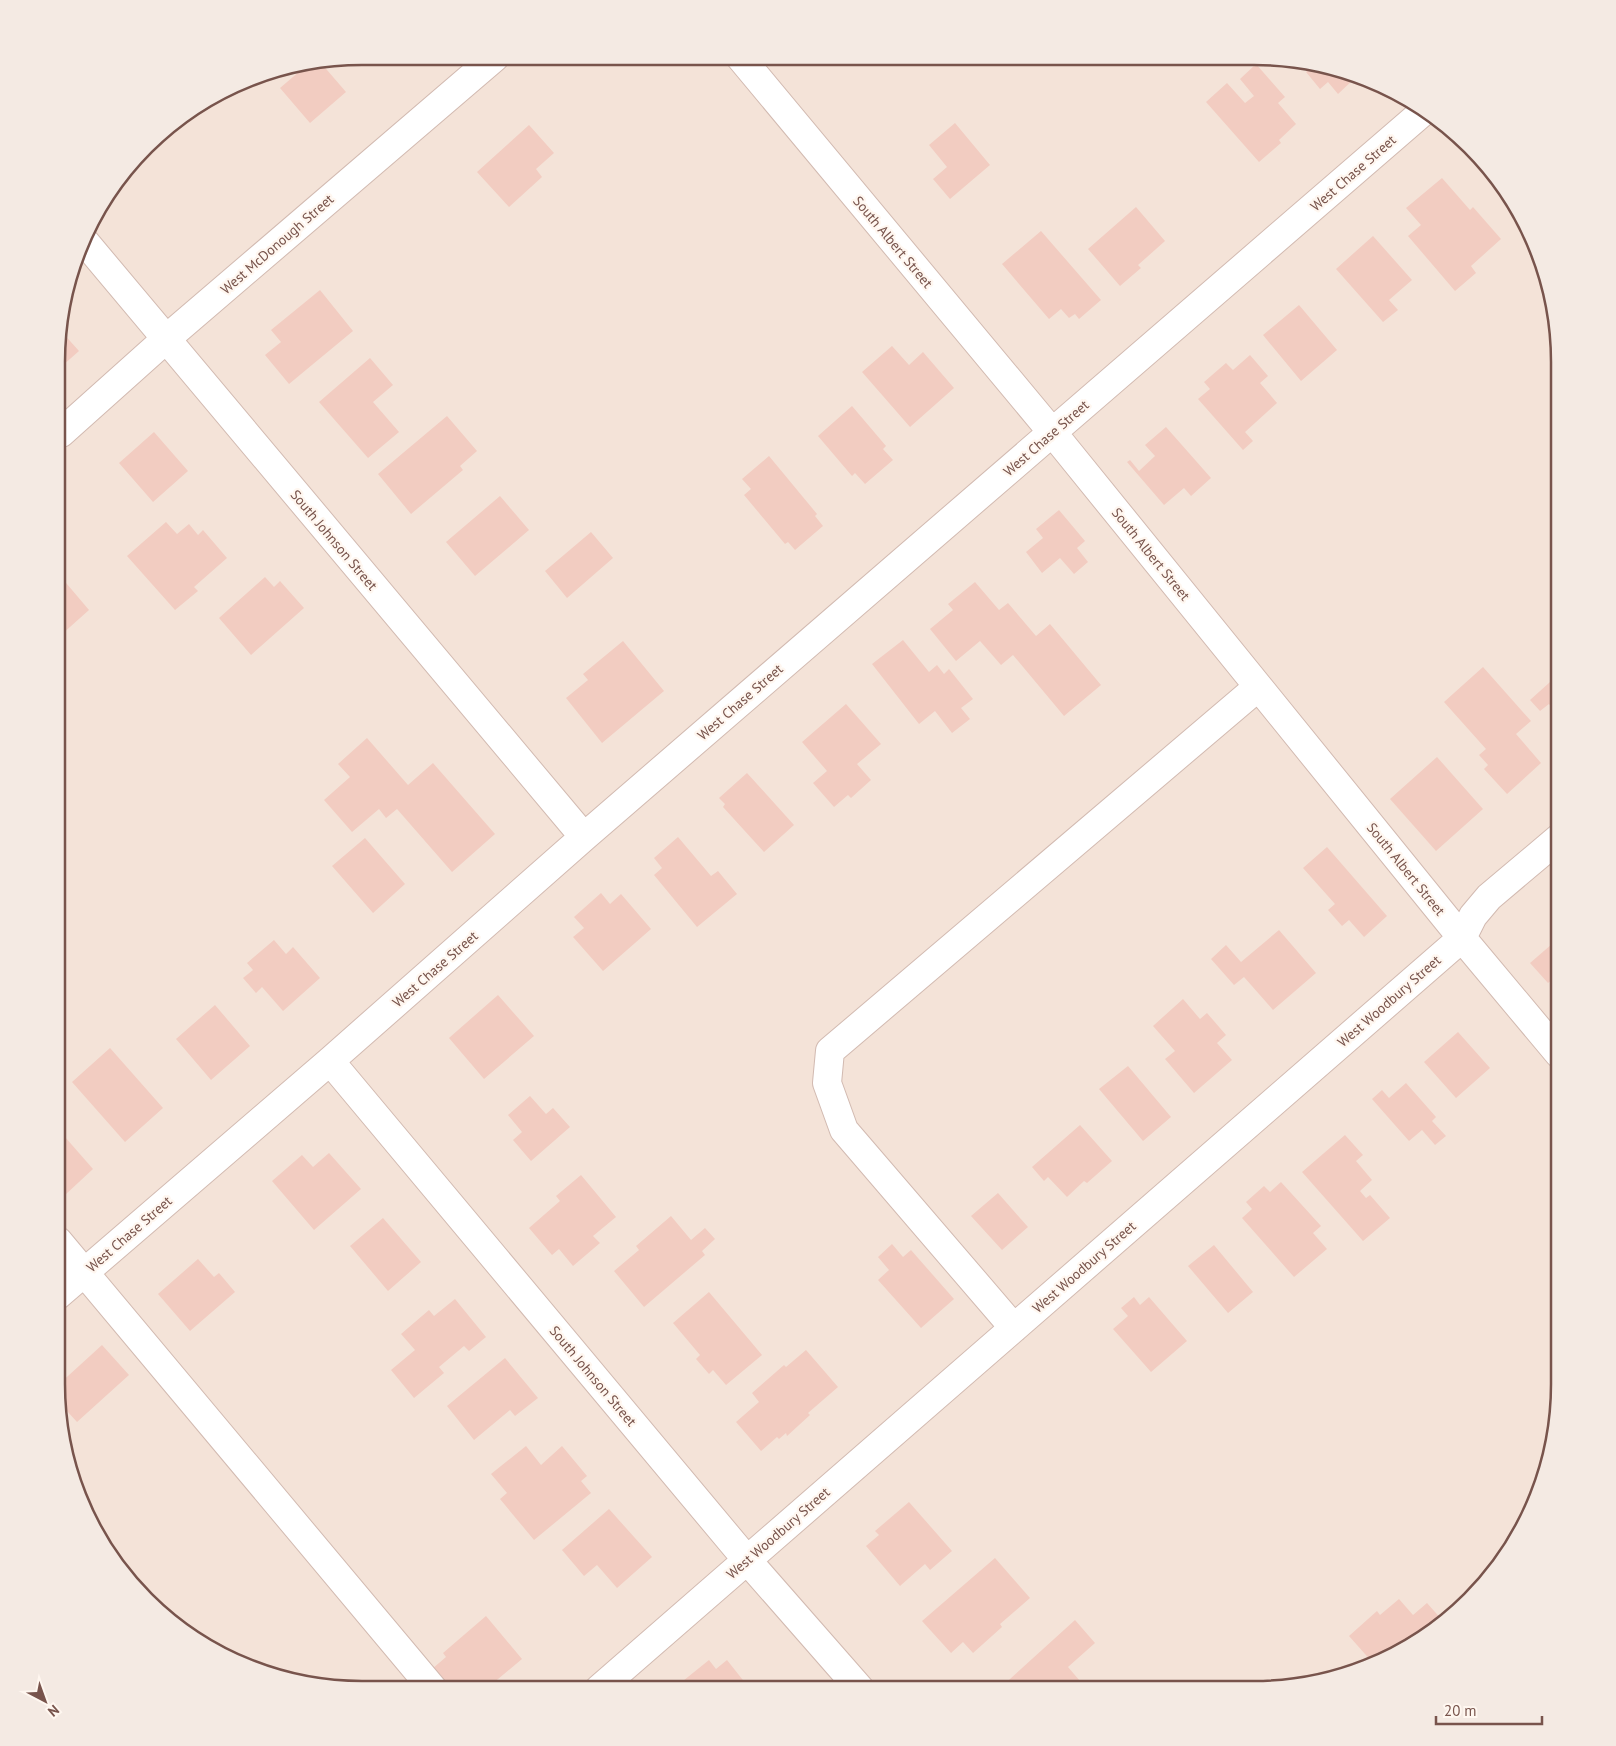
<svg xmlns="http://www.w3.org/2000/svg" width="1616" height="1746" font-family="'PT Sans',sans-serif">
<style>
.residential{fill:#f4e3d8}
.building{fill:#f2ccc1}
.lines{fill:none;stroke-linecap:round;stroke-linejoin:round}
.minor-casing{stroke:#d2bab1;stroke-width:30}
.minor{stroke:#fff;stroke-width:28}
.labels{text-anchor:middle;stroke-width:4.5;stroke-linejoin:round;paint-order:stroke}
.street-label{font-size:14px;fill:#78544c;stroke:#fff7f0}
.rim{fill:none;stroke:#78544c;stroke-width:2.5}
</style>
<rect width="100%" height="100%" fill="#fdf2ea"/>
<path class="residential" d="M 362,56 L 1293,59 L 1407,97 L 1470,146 L 1508,192 L 1544,264 L 1559,342 L 1559,1404 L 1549,1463 L 1519,1537 L 1484,1586 L 1424,1638 L 1352,1674 L 1274,1689 L 342,1689 L 283,1679 L 209,1649 L 160,1614 L 108,1554 L 72,1482 L 57,1404 L 62,303 L 97,209 L 161,132 L 264,73 Z"/>
<path class="building" d="M 321,63 L 346,92 L 310,123 L 280,88 L 307,65 Z
M 1256,64 L 1285,97 L 1278,103 L 1296,124 L 1279,140 L 1281,143 L 1259,162 L 1206,102 L 1227,83 L 1245,103 L 1254,96 L 1240,79 Z
M 1313,66 L 1354,79 L 1338,94 L 1328,82 L 1320,89 L 1306,72 Z
M 955,123 L 990,165 L 950,199 L 933,179 L 947,167 L 929,145 Z
M 529,125 L 554,153 L 536,169 L 542,177 L 509,207 L 477,172 Z
M 1442,178 L 1470,210 L 1473,207 L 1501,239 L 1471,266 L 1476,273 L 1455,291 L 1408,236 L 1421,225 L 1406,208 Z
M 1136,207 L 1165,241 L 1138,265 L 1141,268 L 1120,286 L 1088,249 Z
M 1041,231 L 1101,300 L 1079,319 L 1075,314 L 1069,318 L 1061,309 L 1049,319 L 1002,264 Z
M 1373,236 L 1412,280 L 1389,300 L 1398,310 L 1383,322 L 1336,269 Z
M 320,290 L 353,331 L 289,384 L 265,355 L 281,342 L 271,330 Z
M 1299,305 L 1337,350 L 1301,381 L 1263,335 Z
M 62,332 L 79,351 L 62,366 Z
M 892,346 L 909,365 L 923,352 L 954,388 L 910,427 L 862,372 Z
M 1250,355 L 1268,376 L 1260,383 L 1277,403 L 1245,432 L 1253,441 L 1243,450 L 1198,399 L 1210,389 L 1204,382 L 1226,363 L 1233,370 Z
M 370,358 L 393,385 L 373,402 L 399,432 L 368,458 L 319,402 Z
M 852,406 L 886,446 L 883,449 L 893,460 L 865,484 L 855,473 L 852,476 L 818,436 Z
M 447,416 L 477,451 L 460,466 L 463,470 L 411,514 L 378,474 Z
M 1166,427 L 1211,478 L 1191,496 L 1184,488 L 1164,505 L 1127,462 L 1130,460 L 1139,471 L 1155,456 L 1145,445 Z
M 154,432 L 188,471 L 153,502 L 119,463 Z
M 769,456 L 817,514 L 815,516 L 823,526 L 795,550 L 788,542 L 785,544 L 744,495 L 751,489 L 742,479 Z
M 500,496 L 529,530 L 475,576 L 446,542 Z
M 1059,510 L 1085,541 L 1077,548 L 1088,562 L 1074,574 L 1060,558 L 1042,573 L 1026,552 L 1043,538 L 1036,529 Z
M 166,522 L 177,534 L 189,524 L 198,535 L 203,530 L 227,558 L 194,587 L 198,591 L 175,610 L 127,556 Z
M 591,532 L 613,558 L 567,598 L 545,571 Z
M 61,577 L 89,610 L 61,635 Z
M 265,577 L 274,587 L 280,581 L 304,608 L 251,655 L 219,618 Z
M 975,582 L 999,610 L 1008,603 L 1036,636 L 1050,624 L 1101,685 L 1064,716 L 1013,655 L 1001,665 L 980,641 L 956,661 L 930,629 L 953,610 L 948,604 Z
M 903,640 L 929,672 L 937,665 L 944,674 L 949,669 L 973,699 L 961,708 L 970,719 L 952,733 L 935,711 L 919,724 L 872,664 Z
M 623,641 L 664,691 L 602,743 L 566,698 L 588,680 L 583,674 Z
M 1483,667 L 1531,721 L 1516,734 L 1541,763 L 1507,794 L 1484,769 L 1488,765 L 1479,755 L 1486,749 L 1444,702 Z
M 1559,674 L 1559,715 L 1549,704 L 1540,711 L 1530,700 Z
M 846,704 L 881,744 L 857,764 L 871,780 L 851,798 L 848,795 L 834,807 L 813,783 L 827,771 L 802,742 Z
M 367,738 L 408,785 L 433,763 L 495,834 L 452,872 L 397,809 L 386,818 L 379,809 L 352,832 L 324,800 L 350,777 L 338,764 Z
M 1437,757 L 1483,809 L 1436,851 L 1390,799 Z
M 747,773 L 794,825 L 764,852 L 723,807 L 725,804 L 719,798 Z
M 678,837 L 711,876 L 718,871 L 737,894 L 697,927 L 654,875 L 662,868 L 654,858 Z
M 365,838 L 405,884 L 373,913 L 332,866 Z
M 1327,847 L 1387,916 L 1364,937 L 1349,920 L 1342,926 L 1328,910 L 1335,904 L 1303,868 Z
M 601,893 L 610,904 L 621,894 L 651,929 L 603,971 L 573,937 L 584,928 L 574,917 Z
M 1279,930 L 1316,973 L 1273,1010 L 1244,977 L 1234,985 L 1211,959 L 1226,945 L 1241,962 Z
M 1559,938 L 1559,976 L 1558,975 L 1548,983 L 1530,963 Z
M 274,940 L 286,954 L 293,947 L 320,978 L 283,1011 L 262,987 L 256,993 L 243,978 L 253,970 L 247,963 Z
M 498,995 L 534,1036 L 484,1079 L 449,1038 Z
M 1183,999 L 1200,1019 L 1207,1013 L 1226,1035 L 1217,1043 L 1232,1060 L 1194,1093 L 1165,1059 L 1175,1051 L 1153,1026 Z
M 215,1005 L 250,1046 L 211,1080 L 176,1039 Z
M 1458,1032 L 1490,1068 L 1456,1098 L 1424,1062 Z
M 110,1048 L 163,1108 L 125,1142 L 72,1082 Z
M 1128,1066 L 1171,1117 L 1143,1141 L 1099,1089 Z
M 1406,1083 L 1436,1117 L 1432,1121 L 1446,1136 L 1435,1145 L 1422,1130 L 1409,1141 L 1372,1099 L 1382,1090 L 1389,1098 Z
M 530,1096 L 546,1114 L 553,1108 L 570,1127 L 531,1161 L 513,1140 L 522,1132 L 508,1115 Z
M 1080,1125 L 1112,1161 L 1087,1183 L 1084,1181 L 1067,1197 L 1048,1177 L 1044,1181 L 1032,1167 Z
M 58,1129 L 93,1169 L 65,1195 L 58,1187 Z
M 1345,1135 L 1363,1155 L 1356,1161 L 1372,1180 L 1360,1191 L 1366,1198 L 1370,1195 L 1390,1218 L 1363,1241 L 1302,1172 Z
M 329,1153 L 361,1189 L 314,1230 L 272,1181 L 302,1155 L 313,1167 Z
M 581,1175 L 616,1217 L 593,1236 L 600,1243 L 573,1266 L 559,1249 L 552,1255 L 529,1228 L 560,1201 L 556,1196 Z
M 1281,1182 L 1321,1226 L 1313,1233 L 1327,1249 L 1294,1277 L 1242,1218 L 1252,1209 L 1246,1202 L 1264,1186 L 1270,1192 Z
M 998,1193 L 1028,1227 L 1002,1250 L 971,1216 Z
M 671,1216 L 691,1240 L 705,1228 L 715,1239 L 702,1251 L 705,1255 L 644,1307 L 614,1271 L 639,1250 L 636,1246 Z
M 383,1218 L 421,1262 L 388,1291 L 350,1246 Z
M 892,1244 L 903,1257 L 911,1250 L 954,1299 L 921,1328 L 878,1280 L 889,1270 L 878,1257 Z
M 1214,1245 L 1253,1292 L 1228,1313 L 1188,1266 Z
M 198,1259 L 214,1277 L 219,1273 L 235,1292 L 190,1331 L 158,1294 Z
M 709,1292 L 762,1355 L 726,1385 L 713,1370 L 709,1374 L 696,1359 L 700,1355 L 673,1323 Z
M 1134,1297 L 1140,1305 L 1149,1297 L 1187,1341 L 1151,1372 L 1113,1329 L 1128,1316 L 1121,1308 Z
M 455,1299 L 486,1337 L 469,1351 L 464,1346 L 439,1367 L 444,1373 L 414,1398 L 391,1370 L 415,1350 L 401,1334 L 429,1310 L 434,1316 Z
M 102,1345 L 129,1375 L 77,1422 L 57,1400 L 57,1386 Z
M 806,1350 L 838,1387 L 808,1413 L 810,1415 L 787,1436 L 786,1433 L 779,1439 L 777,1437 L 761,1451 L 736,1422 L 759,1402 L 752,1393 L 784,1365 L 786,1367 Z
M 505,1358 L 538,1398 L 515,1416 L 510,1410 L 474,1440 L 447,1406 Z
M 526,1446 L 541,1465 L 562,1446 L 587,1476 L 581,1481 L 591,1493 L 534,1540 L 500,1499 L 507,1493 L 491,1474 Z
M 909,1502 L 952,1551 L 930,1570 L 925,1564 L 900,1586 L 866,1546 L 879,1535 L 875,1531 Z
M 609,1509 L 652,1557 L 617,1588 L 597,1565 L 584,1576 L 562,1550 Z
M 995,1558 L 1030,1598 L 1000,1624 L 1002,1627 L 973,1653 L 963,1642 L 951,1653 L 922,1621 Z
M 1399,1599 L 1413,1615 L 1427,1603 L 1443,1621 L 1424,1638 L 1373,1663 L 1349,1636 L 1377,1611 L 1380,1615 Z
M 486,1616 L 522,1659 L 486,1689 L 474,1689 L 472,1687 L 470,1689 L 449,1689 L 432,1669 L 446,1657 L 443,1653 Z
M 1075,1620 L 1095,1643 L 1068,1667 L 1080,1681 L 1071,1689 L 999,1689 Z
M 709,1660 L 716,1669 L 727,1660 L 750,1689 L 673,1689 Z"/>
<g class="lines">
<defs>
<path id="minor" d="M 740,57 L 1052,432 L 1462,938 L 1559,1054
M 85,242 L 584,837
M 61,433 L 166,339 L 495,57
M 330,1061 L 747,1560 L 860,1689
M 58,1241 L 433,1689
M 57,1296 L 330,1061 L 584,837 L 1424,111
M 1014,1328 L 844,1130 L 827,1083 L 830,1051 L 1258,687
M 599,1689 L 1462,938 L 1473,916 L 1489,897 L 1559,838"/>
</defs>
<use href="#minor" class="minor-casing"/>
<use href="#minor" class="minor"/>
</g>
<g class="labels">
<g class="street-label">
<text transform="translate(1353 173) rotate(-41)" y="5">West Chase Street</text>
<text transform="translate(893 242) rotate(50)" y="5">South Albert Street</text>
<text transform="translate(277 244) rotate(-41)" y="5">West McDonough Street</text>
<text transform="translate(1046 438) rotate(-41)" y="5">West Chase Street</text>
<text transform="translate(334 540) rotate(50)" y="5">South Johnson Street</text>
<text transform="translate(1151 554) rotate(51)" y="5">South Albert Street</text>
<text transform="translate(740 702) rotate(-41)" y="5">West Chase Street</text>
<text transform="translate(1406 869) rotate(51)" y="5">South Albert Street</text>
<text transform="translate(435 969) rotate(-41)" y="5">West Chase Street</text>
<text transform="translate(1389 1001) rotate(-41)" y="5">West Woodbury Street</text>
<text transform="translate(129 1234) rotate(-41)" y="5">West Chase Street</text>
<text transform="translate(1084 1267) rotate(-41)" y="5">West Woodbury Street</text>
<text transform="translate(593 1376) rotate(50)" y="5">South Johnson Street</text>
<text transform="translate(778 1533) rotate(-41)" y="5">West Woodbury Street</text>
</g>
</g>
<path d="M0 0H1616V1746H0ZM362 65H1254A297 297 0 0 1 1551 362V1384A297 297 0 0 1 1254 1681H362A297 297 0 0 1 65 1384V362A297 297 0 0 1 362 65Z" fill="#f4eae3" fill-rule="evenodd"/>
<path class="rim" d="M362 65H1254A297 297 0 0 1 1551 362V1384A297 297 0 0 1 1254 1681H362A297 297 0 0 1 65 1384V362A297 297 0 0 1 362 65Z"/>
<g transform="translate(45 1701) rotate(139)" stroke="#fff7f0" stroke-width="4" paint-order="stroke">
<path d="M0-4L9 19L0 12L-9 19Z" fill="#78544c"/>
<text y="-8" font-size="14" font-weight="bold" text-anchor="middle" fill="#78544c">N</text>
</g>
<path d="M1436 1716v8h106v-8" fill="none" stroke="#78544c" stroke-width="2.5"/>
<text x="1444" y="1716" font-size="15" fill="#78544c" stroke="#fff7f0" stroke-width="4" paint-order="stroke">20 m</text>
</svg>
